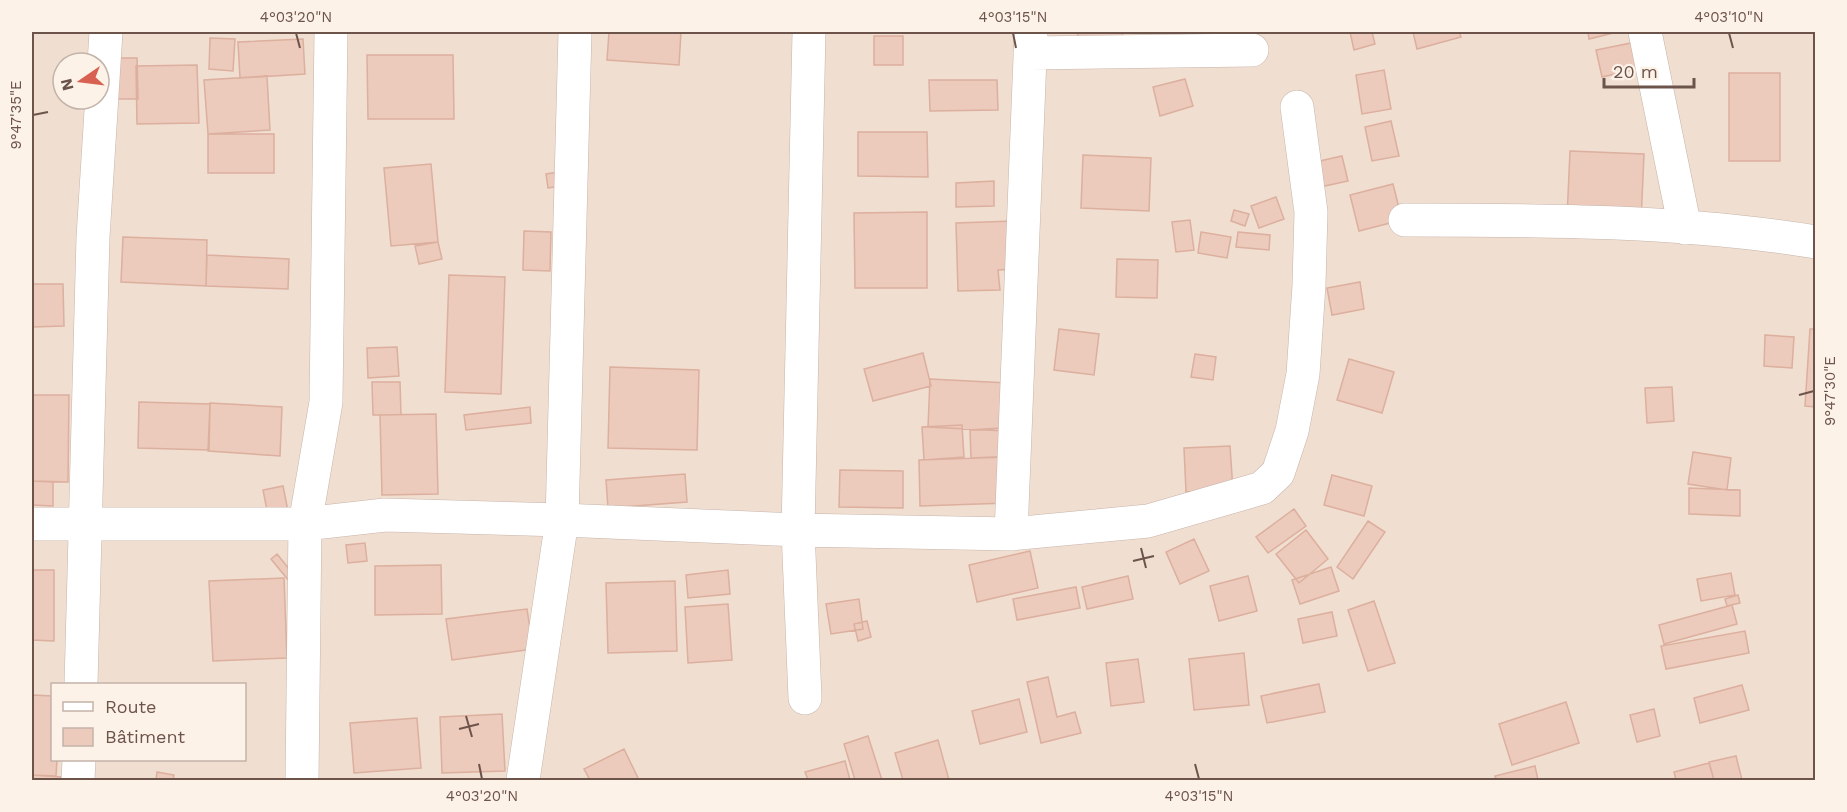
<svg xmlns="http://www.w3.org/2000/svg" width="1847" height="812" font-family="'Work Sans',sans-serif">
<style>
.residential{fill:#f0ded0;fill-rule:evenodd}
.building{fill:#eccabc;stroke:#dcaf9e;stroke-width:1.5}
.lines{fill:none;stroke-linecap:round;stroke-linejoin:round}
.street-casing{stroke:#c8b4aa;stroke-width:34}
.street{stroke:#fff;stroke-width:33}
.ticks{fill:none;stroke:#6d544b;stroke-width:2}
.neatline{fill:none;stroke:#6d544b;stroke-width:2}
.ticks-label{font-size:15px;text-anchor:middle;fill:#6d544b}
</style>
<rect width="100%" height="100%" fill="#f9ede1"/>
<path class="residential" d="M 32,32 L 1815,32 L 1815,780 L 32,780 ZM 63,63 L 99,63 L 99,99 L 63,99 ZM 52,684 L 244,684 L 244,760 L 52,760 Z"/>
<path class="building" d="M 609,32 L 681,32 L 679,65 L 607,60 Z
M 1077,32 L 1122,32 L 1123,39 L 1081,50 Z
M 1350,32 L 1372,32 L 1375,44 L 1354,50 Z
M 1413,32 L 1459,32 L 1461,37 L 1417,49 Z
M 1588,32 L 1612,32 L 1613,33 L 1589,39 Z
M 874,36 L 903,36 L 903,65 L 874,65 Z
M 210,38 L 235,39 L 233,71 L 209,69 Z
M 303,39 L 305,74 L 240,78 L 238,42 Z
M 1631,43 L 1637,69 L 1602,77 L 1596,50 Z
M 367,55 L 453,55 L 454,119 L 368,119 Z
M 118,58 L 137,58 L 138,99 L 118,99 Z
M 197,65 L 199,123 L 137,124 L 136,66 Z
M 1384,70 L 1391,109 L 1362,114 L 1356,75 Z
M 1729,73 L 1780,73 L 1780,161 L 1729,161 Z
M 267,76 L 270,130 L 208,134 L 204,80 Z
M 1185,79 L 1193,106 L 1160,116 L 1153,87 Z
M 929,80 L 997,80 L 998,110 L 930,111 Z
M 1391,121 L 1399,156 L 1372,161 L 1365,127 Z
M 858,132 L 927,132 L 928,177 L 858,176 Z
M 208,134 L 274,134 L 274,173 L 208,173 Z
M 1570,151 L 1644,154 L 1641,222 L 1567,218 Z
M 1083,155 L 1151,158 L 1149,211 L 1081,208 Z
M 1342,156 L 1348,181 L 1320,187 L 1315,162 Z
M 431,164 L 438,242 L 391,246 L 384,168 Z
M 559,172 L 561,186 L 548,188 L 546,174 Z
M 994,181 L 994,206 L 956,207 L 956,183 Z
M 1393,184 L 1402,220 L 1359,231 L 1350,195 Z
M 1276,197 L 1284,219 L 1259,228 L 1251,206 Z
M 1234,210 L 1249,214 L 1245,226 L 1231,221 Z
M 927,212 L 927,288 L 855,288 L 854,213 Z
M 1190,220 L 1194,250 L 1176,252 L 1172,222 Z
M 1013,221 L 1014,269 L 998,270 L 1000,290 L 958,291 L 956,223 Z
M 524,231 L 551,232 L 550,271 L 523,270 Z
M 1201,232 L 1231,237 L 1227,258 L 1198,253 Z
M 1238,232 L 1270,235 L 1269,250 L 1236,247 Z
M 123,237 L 207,240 L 206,286 L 121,282 Z
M 438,242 L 442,259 L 419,264 L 415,246 Z
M 207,255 L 289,259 L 288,289 L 206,286 Z
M 1117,259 L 1158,260 L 1157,298 L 1116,297 Z
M 449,275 L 505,277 L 501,394 L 445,392 Z
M 1360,282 L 1364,309 L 1332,315 L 1327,288 Z
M 32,284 L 63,284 L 64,326 L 32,327 Z
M 1059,329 L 1099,334 L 1094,375 L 1054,370 Z
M 1810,329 L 1816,329 L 1816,407 L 1805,406 Z
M 1765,335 L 1794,337 L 1792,368 L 1764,366 Z
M 397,347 L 399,376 L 368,378 L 367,348 Z
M 923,353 L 931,386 L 873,401 L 864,369 Z
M 1195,354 L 1216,357 L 1213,380 L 1191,377 Z
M 1349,359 L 1394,372 L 1382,413 L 1337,400 Z
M 610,367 L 699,370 L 697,450 L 608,448 Z
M 930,379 L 1008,383 L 1006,431 L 928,427 Z
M 372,382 L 400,382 L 401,415 L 373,415 Z
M 1672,387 L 1674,421 L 1647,423 L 1645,388 Z
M 32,395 L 69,395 L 68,482 L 32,481 Z
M 139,402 L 210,404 L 209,450 L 138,448 Z
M 210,403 L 282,407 L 280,456 L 208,451 Z
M 530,407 L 531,423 L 466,430 L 464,415 Z
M 436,414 L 438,494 L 382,495 L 380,415 Z
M 962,425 L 964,457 L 924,460 L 922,427 Z
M 1018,427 L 1019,456 L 971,458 L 970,430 Z
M 1230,446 L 1233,490 L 1186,492 L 1184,448 Z
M 1693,452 L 1731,458 L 1727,490 L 1688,484 Z
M 1007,457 L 1008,503 L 920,506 L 919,460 Z
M 840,470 L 903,471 L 903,508 L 839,507 Z
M 685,474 L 687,502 L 608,508 L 606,480 Z
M 1332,475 L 1372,486 L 1364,516 L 1324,505 Z
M 32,481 L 53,482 L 53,506 L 32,505 Z
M 283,486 L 288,511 L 268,515 L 263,490 Z
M 1689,488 L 1740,490 L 1740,516 L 1689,514 Z
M 1294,509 L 1306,526 L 1268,553 L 1256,537 Z
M 1368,521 L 1385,532 L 1353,579 L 1337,567 Z
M 1306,530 L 1328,559 L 1299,583 L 1276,554 Z
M 1194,539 L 1209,571 L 1180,584 L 1166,552 Z
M 365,543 L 367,561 L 348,563 L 346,545 Z
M 1030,551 L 1038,588 L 977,602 L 969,565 Z
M 277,554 L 294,575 L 289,581 L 271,559 Z
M 441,565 L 442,614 L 375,615 L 375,566 Z
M 1331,567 L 1339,591 L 1300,604 L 1292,580 Z
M 32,570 L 54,570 L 54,641 L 32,640 Z
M 728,570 L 730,594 L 688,598 L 686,575 Z
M 1731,573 L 1735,595 L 1701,601 L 1697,579 Z
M 1128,576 L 1133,599 L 1087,609 L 1082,587 Z
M 1248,576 L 1257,611 L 1219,621 L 1210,586 Z
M 284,578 L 287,658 L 213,661 L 209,581 Z
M 675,581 L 677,651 L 608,653 L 606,583 Z
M 1076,587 L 1080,608 L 1017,620 L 1013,599 Z
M 1738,595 L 1740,603 L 1727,606 L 1725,599 Z
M 859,599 L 863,629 L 831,634 L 826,604 Z
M 1374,601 L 1395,663 L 1368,671 L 1348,610 Z
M 728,604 L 732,660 L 688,663 L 685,607 Z
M 1732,605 L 1737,624 L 1664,644 L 1659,625 Z
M 527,609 L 533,649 L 452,660 L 446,619 Z
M 1332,612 L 1337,636 L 1303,643 L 1298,619 Z
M 867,621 L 871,637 L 858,641 L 854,624 Z
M 1745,631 L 1749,653 L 1666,669 L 1661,646 Z
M 1244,653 L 1249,705 L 1194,710 L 1189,659 Z
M 1138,659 L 1144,702 L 1111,706 L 1106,663 Z
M 1048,677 L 1057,717 L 1075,712 L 1081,733 L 1041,743 L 1027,682 Z
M 1319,684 L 1325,712 L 1267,723 L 1261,696 Z
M 1742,685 L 1749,710 L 1700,723 L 1694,698 Z
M 32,695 L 52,696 L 52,760 L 57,760 L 56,776 L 32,775 Z
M 1019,699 L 1027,732 L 980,744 L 972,711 Z
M 1566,702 L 1579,743 L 1512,765 L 1499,724 Z
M 1654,709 L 1660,736 L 1637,742 L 1630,715 Z
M 502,714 L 505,771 L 442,773 L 440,717 Z
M 417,718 L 421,768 L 354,773 L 350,723 Z
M 868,736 L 882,780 L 855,780 L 844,744 Z
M 938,740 L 949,780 L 903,780 L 895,753 Z
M 624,749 L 639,780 L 590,780 L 584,769 Z
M 1736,756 L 1742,780 L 1714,780 L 1709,762 Z
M 845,761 L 850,780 L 808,780 L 805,772 Z
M 1709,763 L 1714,780 L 1676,780 L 1674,772 Z
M 1535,766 L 1538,780 L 1496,780 L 1495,776 Z
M 157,772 L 174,775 L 173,780 L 156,780 Z
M 32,775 L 61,777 L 61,780 L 32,780 Z"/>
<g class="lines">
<defs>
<path id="street" d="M 1645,32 L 1685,228
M 1030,53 L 1252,50
M 1405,220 C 1542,220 1680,220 1816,242
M 32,524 L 305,524 L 385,515 L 562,520 L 798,530 L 1011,534 L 1148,521 L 1262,488 L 1278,473 L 1292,431 L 1303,374 L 1309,285 L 1311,212 L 1297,107
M 1011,534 L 1031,32
M 81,684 L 93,237 L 106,32
M 805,698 L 798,530 L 809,32
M 78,780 L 79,760
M 302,780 L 305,524 L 326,402 L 331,32
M 523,780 L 562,520 L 575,32"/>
</defs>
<use href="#street" class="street-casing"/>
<use href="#street" class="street"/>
</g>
<path class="ticks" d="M 296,33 L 300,48M 1013,33 L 1016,48M 1729,33 L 1733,48M 33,115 L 48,112M 1799,395 L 1814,391M 1141,548 L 1146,568M 1133,561 L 1154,556M 466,716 L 472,737M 459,729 L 479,724M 479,764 L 482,779M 1195,764 L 1199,779"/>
<rect width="1847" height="812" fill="none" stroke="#fdf2e7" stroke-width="66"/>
<rect x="51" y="683" width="195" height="78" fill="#fdf2e7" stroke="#c3b3a9" stroke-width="1.5"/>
<rect x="63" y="702" width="30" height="9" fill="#ffffff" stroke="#c3b3a9" stroke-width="1.5"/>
<text x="105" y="713" font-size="18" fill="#6d544b">Route</text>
<rect x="63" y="728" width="30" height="18" fill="#eccabc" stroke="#c3b3a9" stroke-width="1.5"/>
<text x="105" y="743" font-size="18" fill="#6d544b">Bâtiment</text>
<g transform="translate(81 81) rotate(256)"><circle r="28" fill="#fdf2e7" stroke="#c3b3a9" stroke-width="1.5"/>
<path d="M0-4.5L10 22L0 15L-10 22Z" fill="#d86152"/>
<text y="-9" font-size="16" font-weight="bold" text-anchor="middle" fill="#6d544b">N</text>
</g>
<path d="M1604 78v9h90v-9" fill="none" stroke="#6d544b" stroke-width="3"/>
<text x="1613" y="78" font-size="18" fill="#6d544b" stroke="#fdf2e7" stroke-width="4.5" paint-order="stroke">20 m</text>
<rect x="33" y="33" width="1781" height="746" class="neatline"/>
<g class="ticks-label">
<text x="296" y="22">4°03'20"N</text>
<text x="1013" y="22">4°03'15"N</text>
<text x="1729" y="22">4°03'10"N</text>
<text transform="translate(16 115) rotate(-90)" y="5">9°47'35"E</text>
<text transform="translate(1830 391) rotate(-90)" y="5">9°47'30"E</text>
<text x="482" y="801">4°03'20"N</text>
<text x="1199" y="801">4°03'15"N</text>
</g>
</svg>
